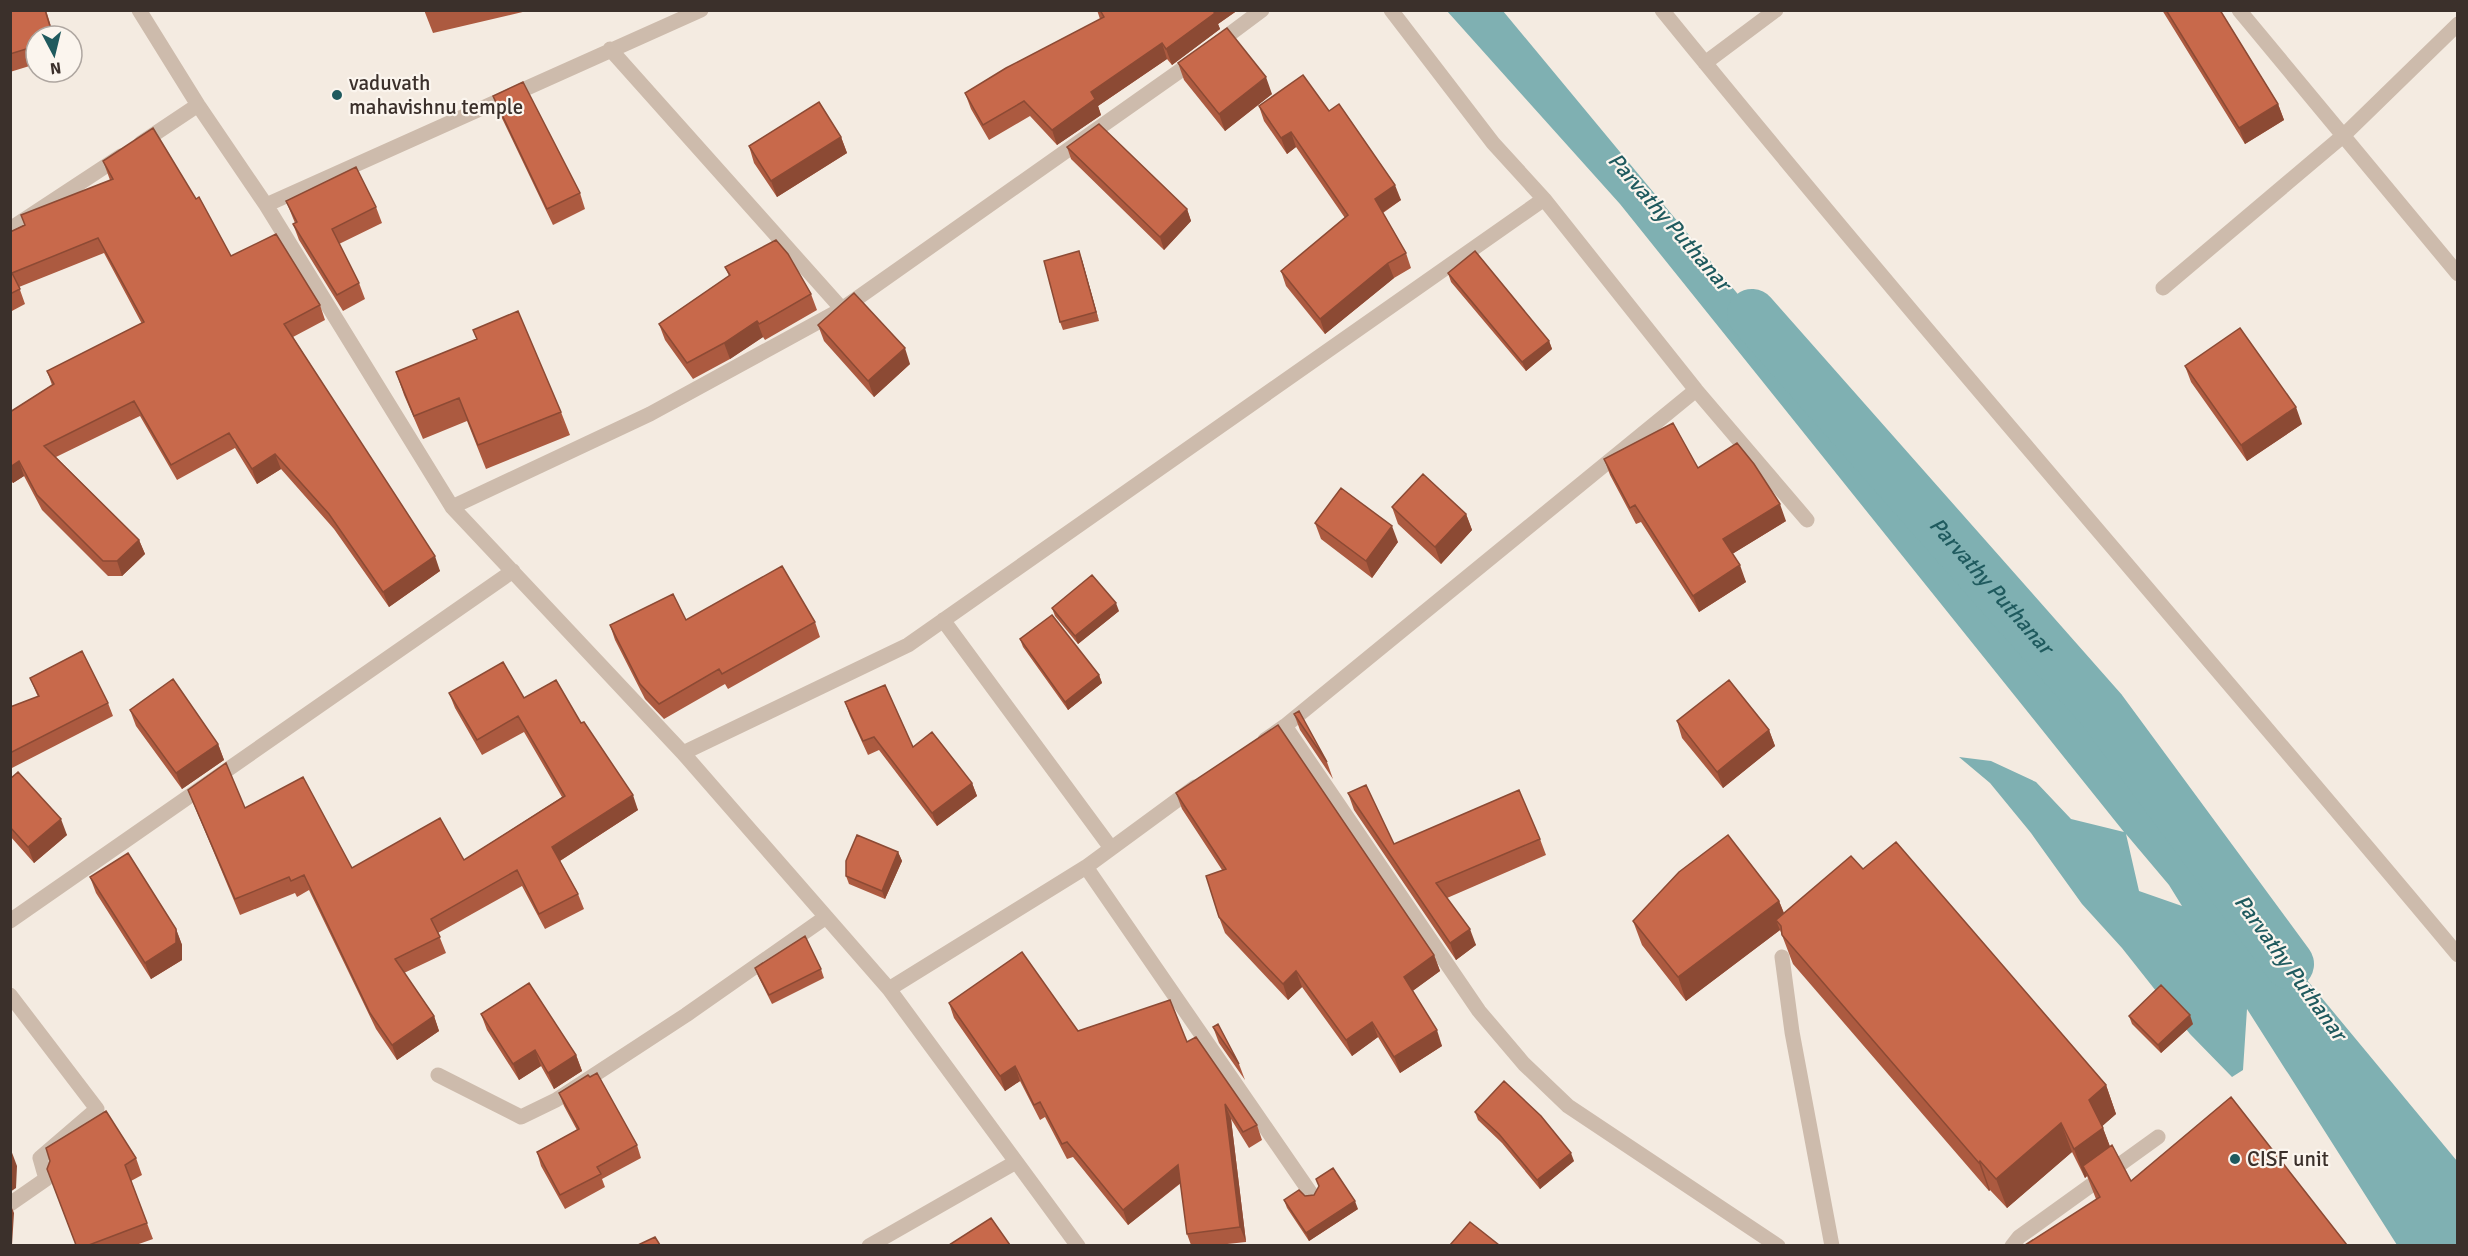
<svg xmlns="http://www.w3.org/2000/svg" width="2468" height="1256" font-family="Signika,sans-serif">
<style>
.water{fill:#7fb0b2;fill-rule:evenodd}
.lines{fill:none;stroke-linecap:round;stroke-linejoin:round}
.canal{stroke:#7fb0b2;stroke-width:50}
.lane{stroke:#cdbbac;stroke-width:15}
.street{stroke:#cdbbac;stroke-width:15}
.wall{fill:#ac5a40}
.shaded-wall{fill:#8c4a34}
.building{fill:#c8694b;stroke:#8c4a34;stroke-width:1.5}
.poi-dot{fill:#1f5a5e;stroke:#fbf5ee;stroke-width:2}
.labels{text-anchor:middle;stroke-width:4.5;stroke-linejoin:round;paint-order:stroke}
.poi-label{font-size:21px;fill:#3b302b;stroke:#fbf5ee;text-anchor:start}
.water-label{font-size:22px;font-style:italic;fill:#1f5a5e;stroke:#fbf5ee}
</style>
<rect width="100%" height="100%" fill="#f4ebe1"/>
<path class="water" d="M 1447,11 L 1503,11 L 2457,1161 L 2457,1245 L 2397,1245 L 2247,1009 L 2243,1070 L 2232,1077 L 2190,1034 L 2122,948 L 2082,904 L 2031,833 L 1990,783 L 1959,757 L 1991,761 L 2036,782 L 2071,819 L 2124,832 L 1620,204 ZM 2126,834 L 2169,885 L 2182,906 L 2139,891 Z"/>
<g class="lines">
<path class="canal" id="s1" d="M 1752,314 L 2102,710 L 2289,964"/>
<path class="lane" d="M 2239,10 L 2458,274
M 2163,288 L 2344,135 L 2458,24"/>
<path class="street" d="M 139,10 L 198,105 L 266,205 L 452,507 L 683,753 L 889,989 L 1078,1246
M 1391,10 L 1493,143 L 1544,199 L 1696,390 L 1807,520
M 1662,10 C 1922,330 2194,639 2458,955
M 610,49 L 842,309
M 1705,63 L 1776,10
M 141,143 L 198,105
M 266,205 L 701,10
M 10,229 L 121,156
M 452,507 L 650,414 L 842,309 L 1191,63 L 1262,10
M 943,620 L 1111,848
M 1285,726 L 1479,1011 L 1524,1064 L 1568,1106 L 1778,1246
M 1265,740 L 1285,726 L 1696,390
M 683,753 L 908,645 L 1544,199
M 1086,867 L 1312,1195
M 10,921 L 513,571
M 1782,957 L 1792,1032 L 1832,1246
M 889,989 L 1086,867 L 1195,787
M 10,995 L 97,1109 L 40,1158 L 46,1179 L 10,1204
M 438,1075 L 521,1117 L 556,1100 L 686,1015 L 826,917
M 869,1246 L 1016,1162
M 2012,1246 L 2019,1237 L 2158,1137"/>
</g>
<path class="wall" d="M 10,10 L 46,10 L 54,36 L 36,36 L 36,64 L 10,72 Z
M 424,10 L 531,10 L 433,33 Z
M 1097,10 L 1238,10 L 1218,24 L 1220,29 L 1172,65 L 1167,59 L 1098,106 L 1101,115 L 1057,145 L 1030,116 L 989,140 L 971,109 L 965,93 L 1100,19 Z
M 2162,10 L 2220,10 L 2278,104 L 2284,120 L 2245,144 Z
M 1178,63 L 1272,94 L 1225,131 L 1184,80 Z
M 493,96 L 580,193 L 585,209 L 553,225 L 499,112 Z
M 1259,106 L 1329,111 L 1401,200 L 1383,213 L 1406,253 L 1411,268 L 1394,278 L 1325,334 L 1286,286 L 1281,271 L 1345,218 L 1296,147 L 1287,154 L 1264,121 Z
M 841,137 L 847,153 L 777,197 L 754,163 L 749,146 Z
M 1067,147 L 1187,209 L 1191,221 L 1164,250 L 1071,159 Z
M 103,161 L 196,199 L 231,256 L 320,305 L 325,320 L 293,337 L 440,571 L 389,607 L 334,529 L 281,469 L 257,484 L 235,448 L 177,480 L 140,416 L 56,457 L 139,540 L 145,554 L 122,576 L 108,576 L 42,510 L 24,476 L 13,483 L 10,480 L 10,412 L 52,385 L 47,371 L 142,324 L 104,253 L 19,287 L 25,304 L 10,312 L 10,232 L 110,180 Z
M 286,201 L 376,207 L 382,223 L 339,244 L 359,283 L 365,299 L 343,311 L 299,240 L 293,224 L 295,223 Z
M 1082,260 L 1099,321 L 1063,330 L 1060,322 Z
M 725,267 L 811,294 L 817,310 L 765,340 L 763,337 L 730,359 L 693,379 L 665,340 L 659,324 L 729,276 Z
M 1448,273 L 1549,341 L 1552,349 L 1526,371 L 1451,282 Z
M 818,325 L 910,364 L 874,397 L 824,341 Z
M 2185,366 L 2302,424 L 2247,461 L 2191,382 Z
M 396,372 L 561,412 L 570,435 L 486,469 L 467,421 L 423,439 L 404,395 Z
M 1604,459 L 1698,468 L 1786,521 L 1732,554 L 1746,582 L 1699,612 L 1641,522 L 1636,524 L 1610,475 Z
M 1392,507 L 1466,514 L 1472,530 L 1441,564 L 1398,524 Z
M 1315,523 L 1398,542 L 1372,578 L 1321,539 Z
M 1052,608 L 1119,611 L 1078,644 L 1055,616 Z
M 686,620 L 815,622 L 820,637 L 728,689 L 725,684 L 664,719 L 645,699 L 615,640 L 610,625 Z
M 1020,639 L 1099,675 L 1102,683 L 1068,710 L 1023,647 Z
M 30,678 L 108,703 L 113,716 L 10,769 L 10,707 L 38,697 Z
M 449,693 L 524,698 L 581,723 L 638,810 L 560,861 L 578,894 L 584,909 L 545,929 L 522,886 L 438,933 L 446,953 L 404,973 L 434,1016 L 439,1031 L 397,1060 L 376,1029 L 309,890 L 297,897 L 295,893 L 240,915 L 194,805 L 188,790 L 245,808 L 352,868 L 464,860 L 562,797 L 524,732 L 482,755 L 455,708 Z
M 845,702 L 913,747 L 972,783 L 977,796 L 937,826 L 879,750 L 868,755 L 850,716 Z
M 130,710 L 218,744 L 224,760 L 182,789 L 136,726 Z
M 1294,714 L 1327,762 L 1333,779 L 1300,730 Z
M 1677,721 L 1769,730 L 1775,746 L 1723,788 L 1682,738 Z
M 10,779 L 67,835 L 34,863 L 10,836 Z
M 1176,793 L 1434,955 L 1440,971 L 1412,991 L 1442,1046 L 1400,1073 L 1378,1037 L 1352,1056 L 1302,987 L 1288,1000 L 1225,933 L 1219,917 L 1222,870 L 1182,809 Z
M 1348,793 L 1394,844 L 1540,839 L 1546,855 L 1447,898 L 1476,945 L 1456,960 L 1354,810 Z
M 898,852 L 902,861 L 885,899 L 849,884 L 846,876 Z
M 1863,869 L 2106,1085 L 2116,1114 L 2102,1126 L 2110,1147 L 2131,1181 L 2347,1245 L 2096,1199 L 2087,1176 L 2085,1178 L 2072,1152 L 2007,1208 L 1990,1190 L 1989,1191 L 1793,964 L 1780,930 L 1686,1001 L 1642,945 L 1633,921 L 1779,901 L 1784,913 Z
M 90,877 L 176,929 L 182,945 L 182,960 L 151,979 L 96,893 Z
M 755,968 L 821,969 L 824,978 L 772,1004 L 758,976 Z
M 949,1003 L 1078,1031 L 1187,1042 L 1257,1125 L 1262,1140 L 1249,1148 L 1231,1119 L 1246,1242 L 1218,1245 L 1191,1245 L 1187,1234 L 1181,1183 L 1128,1225 L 1073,1157 L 1067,1159 L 1045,1117 L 1040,1120 L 1020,1081 L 1005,1091 L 954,1018 Z
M 481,1014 L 576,1055 L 582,1071 L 554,1089 L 541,1066 L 519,1080 L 487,1030 Z
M 2129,1016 L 2193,1024 L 2161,1053 L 2132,1024 Z
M 1213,1027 L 1239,1064 L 1245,1080 L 1219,1043 Z
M 559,1093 L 637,1145 L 641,1158 L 602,1179 L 605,1187 L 565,1209 L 541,1166 L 537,1152 L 577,1130 L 564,1106 Z
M 1475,1112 L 1574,1161 L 1540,1189 L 1502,1143 L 1478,1120 Z
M 136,1158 L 142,1175 L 131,1181 L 153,1239 L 136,1245 L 76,1245 L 50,1161 Z
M 1305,1196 L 1358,1209 L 1309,1241 L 1287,1208 L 1284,1200 Z"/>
<path class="shaded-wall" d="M 1212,10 L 1238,10 L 1218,24 L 1220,29 L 1172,65 L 1166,49 Z
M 1162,43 L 1167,59 L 1098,106 L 1101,115 L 1057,145 L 1052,130 L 1091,92 Z
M 1266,77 L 1272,94 L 1225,131 L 1219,114 Z
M 2278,104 L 2284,120 L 2245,144 L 2239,128 Z
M 1291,132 L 1296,147 L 1287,154 L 1281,138 Z
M 841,137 L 847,153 L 777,197 L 771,181 Z
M 1395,185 L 1401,200 L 1380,214 L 1375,199 Z
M 1187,209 L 1191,221 L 1164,250 L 1160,237 Z
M 1079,251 L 1082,260 L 1099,321 L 1096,312 Z
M 1388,263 L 1394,278 L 1325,334 L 1320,319 Z
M 757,321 L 763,337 L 730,359 L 724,343 Z
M 1549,341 L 1552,349 L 1526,371 L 1522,362 Z
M 905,348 L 910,364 L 874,397 L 868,381 Z
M 2296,407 L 2302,424 L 2247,461 L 2241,445 Z
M 275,454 L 281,469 L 257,484 L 252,469 Z
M 19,461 L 24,476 L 13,483 L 10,475 L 10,467 Z
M 1780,504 L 1786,521 L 1729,556 L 1723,539 Z
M 1466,514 L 1472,530 L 1441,564 L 1435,547 Z
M 1392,526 L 1398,542 L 1372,578 L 1366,561 Z
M 139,540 L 145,554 L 122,576 L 117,561 Z
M 435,556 L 440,571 L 389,607 L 383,592 Z
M 1740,565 L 1746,582 L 1699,612 L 1693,596 Z
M 1116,603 L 1119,611 L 1078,644 L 1075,636 Z
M 1099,675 L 1102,683 L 1068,710 L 1065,702 Z
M 1769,730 L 1775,746 L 1723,788 L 1717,772 Z
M 218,744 L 224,760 L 182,789 L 176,773 Z
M 972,783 L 977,796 L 937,826 L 932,813 Z
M 633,795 L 638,810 L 558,862 L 552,847 Z
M 61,819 L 67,835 L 34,863 L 28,847 Z
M 898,852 L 902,861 L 885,899 L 882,891 Z
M 1779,901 L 1788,924 L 1776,920 L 1780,930 L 1686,1001 L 1678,977 Z
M 176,929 L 182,945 L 182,960 L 151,979 L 145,963 Z
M 1470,929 L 1476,945 L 1456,960 L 1450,943 Z
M 1434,955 L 1440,971 L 1410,993 L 1404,977 Z
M 1296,971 L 1302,987 L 1288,1000 L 1283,984 Z
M 2190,1015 L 2193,1024 L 2161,1053 L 2158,1045 Z
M 434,1016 L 439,1031 L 397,1060 L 392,1045 Z
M 1372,1022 L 1378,1037 L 1352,1056 L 1346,1040 Z
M 1437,1030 L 1442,1046 L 1400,1073 L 1394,1057 Z
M 535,1050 L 541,1066 L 519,1080 L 513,1064 Z
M 576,1055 L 582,1071 L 554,1089 L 548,1073 Z
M 1015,1066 L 1020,1081 L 1005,1091 L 1000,1076 Z
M 2106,1085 L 2116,1114 L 2099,1129 L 2089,1100 Z
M 1225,1104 L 1231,1119 L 1246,1242 L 1240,1227 Z
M 2061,1123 L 2072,1152 L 2007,1208 L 1996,1179 Z
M 2103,1128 L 2114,1157 L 2083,1166 L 2087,1176 L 2085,1178 L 2074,1149 Z
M 11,1150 L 17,1166 L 16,1188 L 10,1192 Z
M 1571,1153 L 1574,1161 L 1540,1189 L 1537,1180 Z
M 1980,1161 L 1990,1190 L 1989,1191 L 1979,1163 Z
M 1178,1165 L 1184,1180 L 1128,1225 L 1123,1210 Z
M 1355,1201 L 1358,1209 L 1309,1241 L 1306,1233 Z
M 10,1203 L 14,1213 L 12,1245 L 10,1245 Z"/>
<path class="building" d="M 10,10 L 45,10 L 53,36 L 36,36 L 36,46 L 10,54 Z
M 1100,10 L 1212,10 L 1215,13 L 1166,49 L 1162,43 L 1091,92 L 1095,99 L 1052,130 L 1024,101 L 983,125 L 965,93 L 1006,68 L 1104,17 Z
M 2166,10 L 2220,10 L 2278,104 L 2239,128 Z
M 1227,28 L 1266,77 L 1219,114 L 1178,63 Z
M 1303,75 L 1329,111 L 1339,104 L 1395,185 L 1375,199 L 1406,253 L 1388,263 L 1320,319 L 1281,271 L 1348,215 L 1291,132 L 1281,138 L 1259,106 Z
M 523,82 L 580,193 L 547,209 L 493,96 Z
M 819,102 L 841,137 L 771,181 L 749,146 Z
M 1099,124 L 1187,209 L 1160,237 L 1067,147 Z
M 153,128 L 196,199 L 199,197 L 231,256 L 276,234 L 320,305 L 284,324 L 435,556 L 383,592 L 329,514 L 275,454 L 252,469 L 229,433 L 171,465 L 134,401 L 44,446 L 139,540 L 117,561 L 103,561 L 37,495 L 19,461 L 10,467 L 10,412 L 54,384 L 47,371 L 144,322 L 98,238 L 12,273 L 20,289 L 10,294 L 10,232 L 25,225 L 21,215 L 113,179 L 103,161 Z
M 356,167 L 376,207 L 332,229 L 359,283 L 337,295 L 293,224 L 297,222 L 286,201 Z
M 776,240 L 788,254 L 811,294 L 759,324 L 757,321 L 724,343 L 687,363 L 659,324 L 730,275 L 725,267 Z
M 1079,251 L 1096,312 L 1060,322 L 1044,261 Z
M 1475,251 L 1549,341 L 1522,362 L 1448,273 Z
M 854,293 L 905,348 L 868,381 L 818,325 Z
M 518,311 L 561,412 L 478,445 L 459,398 L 414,416 L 396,372 L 477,339 L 473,330 Z
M 2240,328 L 2296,407 L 2241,445 L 2185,366 Z
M 1673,423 L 1698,468 L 1737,443 L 1754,464 L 1780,504 L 1723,539 L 1740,565 L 1693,596 L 1635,505 L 1630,508 L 1604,459 Z
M 1423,474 L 1466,514 L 1435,547 L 1392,507 Z
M 1341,488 L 1392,526 L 1366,561 L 1315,523 Z
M 782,566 L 815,622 L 722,674 L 719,669 L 659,704 L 640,684 L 610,625 L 673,594 L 686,620 Z
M 1092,575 L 1116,603 L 1075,636 L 1052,608 Z
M 1052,615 L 1099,675 L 1065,702 L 1020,639 Z
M 82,651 L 108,703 L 10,753 L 10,707 L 39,696 L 30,678 Z
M 503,662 L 524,698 L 556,680 L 581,723 L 584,722 L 633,795 L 552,847 L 578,894 L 539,914 L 517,870 L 431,919 L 440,937 L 395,959 L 434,1016 L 392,1045 L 370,1013 L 304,875 L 291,881 L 289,877 L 235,899 L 188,790 L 226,763 L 245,808 L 303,777 L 352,868 L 440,818 L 464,860 L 565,796 L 518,716 L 477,740 L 449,693 Z
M 173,679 L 218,744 L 176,773 L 130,710 Z
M 1729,680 L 1769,730 L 1717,772 L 1677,721 Z
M 885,685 L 913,747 L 932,732 L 972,783 L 932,813 L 874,737 L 863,741 L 845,702 Z
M 1299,711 L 1327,762 L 1294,714 Z
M 1278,725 L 1434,955 L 1404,977 L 1437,1030 L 1394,1057 L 1372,1022 L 1346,1040 L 1296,971 L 1283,984 L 1219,917 L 1206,876 L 1226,869 L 1176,793 Z
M 18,772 L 61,819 L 28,847 L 10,827 L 10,779 Z
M 1366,785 L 1394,844 L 1519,790 L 1540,839 L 1436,883 L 1470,929 L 1450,943 L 1348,793 Z
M 857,835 L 898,852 L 882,891 L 846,876 L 846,861 Z
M 1728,835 L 1779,901 L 1678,977 L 1633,921 L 1679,872 Z
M 1896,842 L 2106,1085 L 2089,1100 L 2103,1128 L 2074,1149 L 2061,1123 L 1996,1179 L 1980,1161 L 1979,1163 L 1782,935 L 1781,926 L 1776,920 L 1851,856 L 1863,869 Z
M 128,853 L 176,929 L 176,943 L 145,963 L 90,877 Z
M 805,936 L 821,969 L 769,995 L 755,968 Z
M 1022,952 L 1078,1031 L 1170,1000 L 1187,1042 L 1196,1037 L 1257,1125 L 1243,1132 L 1225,1104 L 1240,1227 L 1187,1234 L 1178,1165 L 1123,1210 L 1067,1142 L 1062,1144 L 1040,1102 L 1034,1105 L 1015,1066 L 1000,1076 L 949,1003 Z
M 529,983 L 576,1055 L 548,1073 L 535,1050 L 513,1064 L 481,1014 Z
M 2161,985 L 2190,1015 L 2158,1045 L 2129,1016 Z
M 1218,1024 L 1239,1064 L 1213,1027 Z
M 597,1073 L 637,1145 L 597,1167 L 601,1174 L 560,1195 L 537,1152 L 579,1129 L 559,1093 L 588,1075 L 590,1077 Z
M 1504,1081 L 1541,1116 L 1571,1153 L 1537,1180 L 1499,1134 L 1475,1112 Z
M 2231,1097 L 2347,1245 L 2025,1245 L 2100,1197 L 2083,1166 L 2112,1145 L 2131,1181 Z
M 106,1111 L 136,1158 L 125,1165 L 147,1223 L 89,1245 L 76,1245 L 47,1169 L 50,1161 L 46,1148 Z
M 1333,1168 L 1355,1201 L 1306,1233 L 1284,1200 L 1299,1190 L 1305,1196 L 1314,1195 L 1319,1186 L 1316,1179 Z
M 991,1218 L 1010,1245 L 949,1245 Z
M 1470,1222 L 1499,1245 L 1450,1245 Z
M 655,1237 L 660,1245 L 638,1245 Z"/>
<g class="poi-dot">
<circle cx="337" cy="95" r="6"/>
<circle cx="2235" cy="1159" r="6"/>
</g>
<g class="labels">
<g class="poi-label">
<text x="349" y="90">vaduvath<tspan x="349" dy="24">mahavishnu temple</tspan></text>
<text x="2247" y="1166">CISF unit</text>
</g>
<g class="water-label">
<text transform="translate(1670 221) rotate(49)" y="8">Parvathy Puthanar</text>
<text dy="8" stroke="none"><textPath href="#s1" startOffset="362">Parvathy Puthanar</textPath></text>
<text transform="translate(2291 967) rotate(54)" y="8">Parvathy Puthanar</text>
</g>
</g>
<rect width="2468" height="1256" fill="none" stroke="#3b302b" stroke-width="24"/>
<g transform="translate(54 54) rotate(173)"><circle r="28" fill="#fbf5ee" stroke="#aea6a0" stroke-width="1.5"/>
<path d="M0-4.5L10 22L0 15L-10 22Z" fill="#1f5a5e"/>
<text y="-9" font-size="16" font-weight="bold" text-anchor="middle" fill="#3b302b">N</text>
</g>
</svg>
